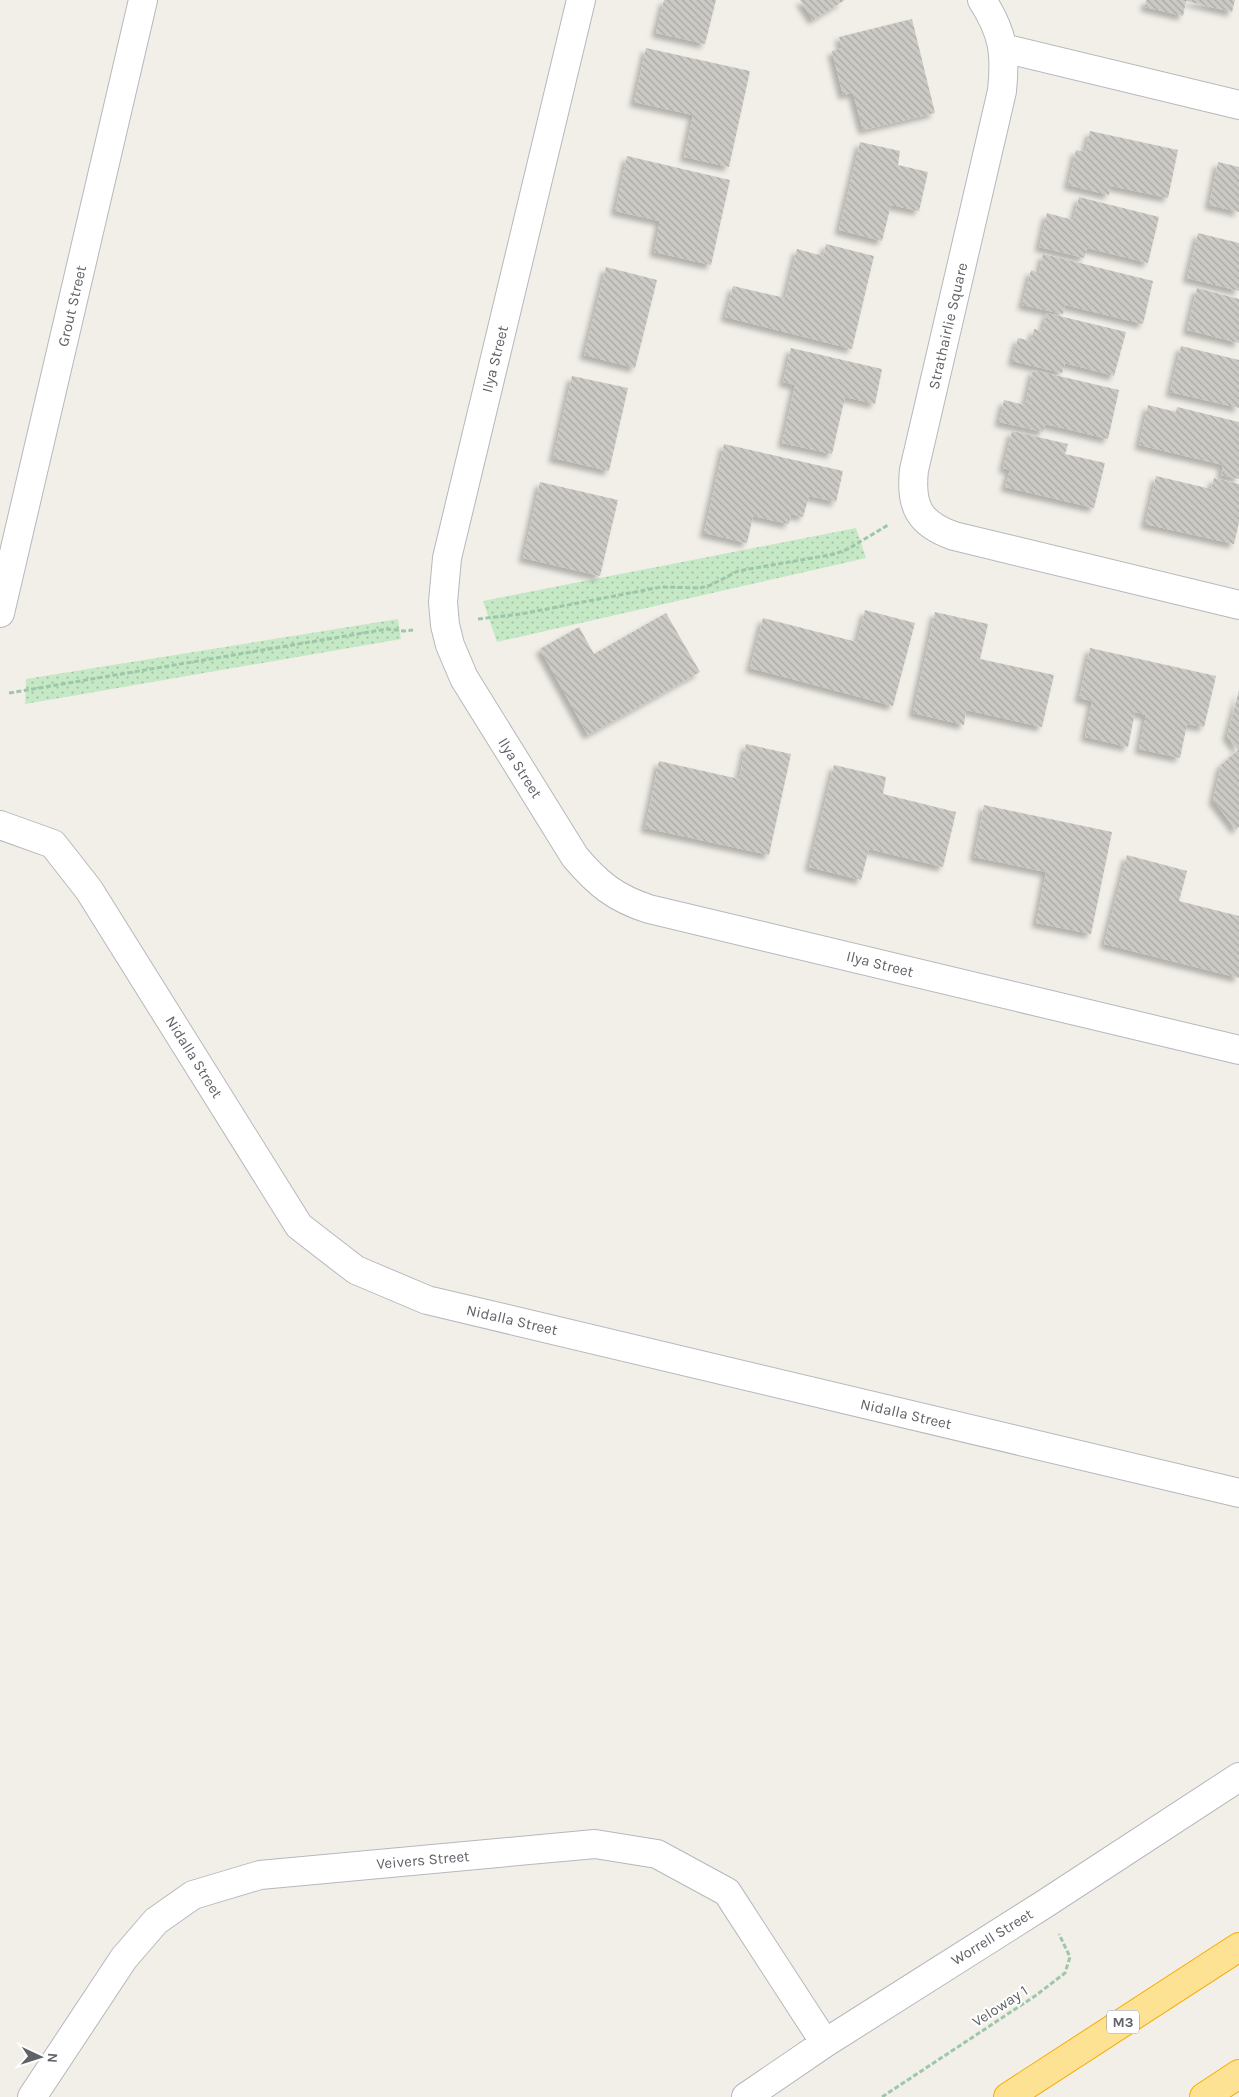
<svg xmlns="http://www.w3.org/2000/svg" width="1239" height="2097" font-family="Karla,sans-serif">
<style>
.grass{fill:url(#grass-dots)}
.building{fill:url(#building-back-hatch);filter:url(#shadow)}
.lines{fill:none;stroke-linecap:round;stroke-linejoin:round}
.minor-casing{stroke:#b5b8bc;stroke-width:30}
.motorway-casing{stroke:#f9ab00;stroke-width:30}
.path{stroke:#9cc7a9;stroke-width:3;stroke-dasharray:5 2.5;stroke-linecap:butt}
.minor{stroke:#fff;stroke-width:28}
.motorway{stroke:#fde293;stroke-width:28}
.labels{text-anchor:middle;stroke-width:4;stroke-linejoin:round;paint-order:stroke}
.shield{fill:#fff;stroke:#8f9295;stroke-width:1}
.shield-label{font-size:14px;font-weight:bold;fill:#5f6368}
.street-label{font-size:15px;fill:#5f6368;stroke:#fff}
</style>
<defs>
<pattern id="grass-dots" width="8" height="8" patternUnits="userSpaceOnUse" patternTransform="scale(1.25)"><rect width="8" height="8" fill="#c5e8c5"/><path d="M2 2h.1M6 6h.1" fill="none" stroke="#a3c0a4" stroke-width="1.8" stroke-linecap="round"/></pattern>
<pattern id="building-back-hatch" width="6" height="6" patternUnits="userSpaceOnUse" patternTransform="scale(1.25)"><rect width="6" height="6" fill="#cccac5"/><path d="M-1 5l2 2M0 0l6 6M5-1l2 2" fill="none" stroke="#a9a8a4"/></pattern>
<filter id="shadow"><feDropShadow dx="-4.5" dy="4.5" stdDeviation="2.5" flood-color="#0004"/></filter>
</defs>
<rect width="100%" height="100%" fill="#f1efe8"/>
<path class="grass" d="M 856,528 L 866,558 L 497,642 L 483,601 Z
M 398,619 L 401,639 L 25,704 L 26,679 Z"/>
<path class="building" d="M 664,0 L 716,0 L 705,44 L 656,33 Z
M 800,0 L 845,0 L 813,20 Z
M 1146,0 L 1235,0 L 1232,12 L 1186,1 L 1183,16 L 1145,7 Z
M 912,19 L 935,113 L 863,130 L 853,93 L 843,95 L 832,51 L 842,48 L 839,37 Z
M 646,48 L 750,71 L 729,167 L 684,157 L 693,115 L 634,102 Z
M 1090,131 L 1178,150 L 1168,198 L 1111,186 L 1109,195 L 1068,185 L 1076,150 L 1085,152 Z
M 860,142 L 900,151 L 898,165 L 928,172 L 919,211 L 891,205 L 882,241 L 839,230 Z
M 627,156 L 730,180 L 711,265 L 654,252 L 660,221 L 615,211 Z
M 1218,162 L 1239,167 L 1239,212 L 1209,205 Z
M 1079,197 L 1159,217 L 1148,263 L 1087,248 L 1084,258 L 1039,247 L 1047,213 L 1073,220 Z
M 1198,233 L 1239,243 L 1239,291 L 1187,278 Z
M 826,244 L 874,256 L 852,349 L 725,317 L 733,286 L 785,298 L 797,249 L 823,256 Z
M 1043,254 L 1153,281 L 1143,324 L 1065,305 L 1063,314 L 1022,305 L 1031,270 L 1039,273 Z
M 606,267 L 657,280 L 635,368 L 584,355 Z
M 1197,288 L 1239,299 L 1239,343 L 1187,330 Z
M 1047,313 L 1126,332 L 1114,376 L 1065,363 L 1062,373 L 1012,361 L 1018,338 L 1031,341 L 1034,329 L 1042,331 Z
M 1181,346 L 1239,360 L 1239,408 L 1170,392 Z
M 791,348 L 882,369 L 875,404 L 845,397 L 832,454 L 782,443 L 795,385 L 783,382 Z
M 1033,370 L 1119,390 L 1108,439 L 1045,424 L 1043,432 L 999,422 L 1004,400 L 1025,405 Z
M 572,376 L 628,388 L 609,471 L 553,458 Z
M 1148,405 L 1176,412 L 1177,407 L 1239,422 L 1239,479 L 1221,475 L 1223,465 L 1139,445 Z
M 1012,431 L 1068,444 L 1065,454 L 1105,463 L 1094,508 L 1005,487 L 1010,470 L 1003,468 Z
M 724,444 L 843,471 L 836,502 L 809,496 L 803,517 L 791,514 L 789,524 L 753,516 L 747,543 L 704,533 Z
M 1156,476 L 1211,489 L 1214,478 L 1239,484 L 1239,522 L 1234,544 L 1145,524 Z
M 540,482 L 618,500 L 600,576 L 523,558 Z
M 865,610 L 915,623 L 893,706 L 750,668 L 763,618 L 857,642 Z
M 935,612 L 988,624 L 980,659 L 1054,675 L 1042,727 L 966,710 L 964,725 L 913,713 Z
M 666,613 L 700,672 L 588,735 L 540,649 L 579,627 L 594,654 Z
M 1090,648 L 1216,676 L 1204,727 L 1187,724 L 1180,758 L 1139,749 L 1146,715 L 1135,712 L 1128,747 L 1085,737 L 1092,701 L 1079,698 Z
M 1239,690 L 1239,827 L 1236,830 L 1213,800 L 1221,765 L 1238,750 L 1227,736 Z
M 746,744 L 791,754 L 769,855 L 645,828 L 659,761 L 739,779 Z
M 834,765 L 886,777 L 883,794 L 956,812 L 943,867 L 869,849 L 861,880 L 809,867 Z
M 984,805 L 1112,832 L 1091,934 L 1036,923 L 1046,872 L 974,857 Z
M 1127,855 L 1187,871 L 1179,901 L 1239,916 L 1239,978 L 1104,944 Z"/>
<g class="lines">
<defs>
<path id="minor" d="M 581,0 L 447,558 L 443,602 L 445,625 L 450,645 L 464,678 L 575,857 C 598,884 615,898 649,909 L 1239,1050
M 982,0 C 1003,33 1006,52 1002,91 L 914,470 C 910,506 919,524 954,536 L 1239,605
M 1003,48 L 1239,105
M 0,613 L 143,0
M 0,825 L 53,844 L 89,890 L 299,1226 L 356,1270 L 427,1300 L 1239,1493
M 32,2097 L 124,1958 L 156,1921 L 193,1895 L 260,1875 L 595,1844 L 657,1854 L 727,1892 L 825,2043
M 746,2097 L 825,2043 L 1043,1905 L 1239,1777"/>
<path id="motorway" d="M 1008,2097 L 1239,1947
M 1204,2097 L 1239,2074"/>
</defs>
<use href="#minor" class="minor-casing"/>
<use href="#motorway" class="motorway-casing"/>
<path class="path" d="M 478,619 L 521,614 L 661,587 L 700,588 L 711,585 L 738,571 L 835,554 L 848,549 L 888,525
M 9,693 L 387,629 L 404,631 L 413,630
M 882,2097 L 1035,1996 L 1065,1973 L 1070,1957 L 1059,1934"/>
<use href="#minor" class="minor"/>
<use href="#motorway" class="motorway"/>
</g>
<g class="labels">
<rect class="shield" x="1107" y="2010.5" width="32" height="23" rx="4"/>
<g class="shield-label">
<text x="1123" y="2027">M3</text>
</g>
<g class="street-label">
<text transform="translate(72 306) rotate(-77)" y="5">Grout Street</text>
<text transform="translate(948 326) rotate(-77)" y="5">Strathairlie Square</text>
<text transform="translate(495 359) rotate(-76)" y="5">Ilya Street</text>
<text transform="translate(520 768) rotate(58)" y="5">Ilya Street</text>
<text transform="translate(880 964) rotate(14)" y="5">Ilya Street</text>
<text transform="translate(194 1057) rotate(58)" y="5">Nidalla Street</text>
<text transform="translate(512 1320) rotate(13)" y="5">Nidalla Street</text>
<text transform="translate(906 1414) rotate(13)" y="5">Nidalla Street</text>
<text transform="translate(423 1860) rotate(-5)" y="5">Veivers Street</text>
<text transform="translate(992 1937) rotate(-32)" y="5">Worrell Street</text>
<text transform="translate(1000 2006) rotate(-33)" y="5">Veloway 1</text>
</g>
</g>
<g transform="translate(40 2057) rotate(94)" stroke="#ffffff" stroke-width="4" paint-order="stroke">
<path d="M0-4L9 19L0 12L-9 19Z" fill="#5f6368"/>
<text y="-8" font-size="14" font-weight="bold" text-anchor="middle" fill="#5f6368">N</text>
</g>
</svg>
